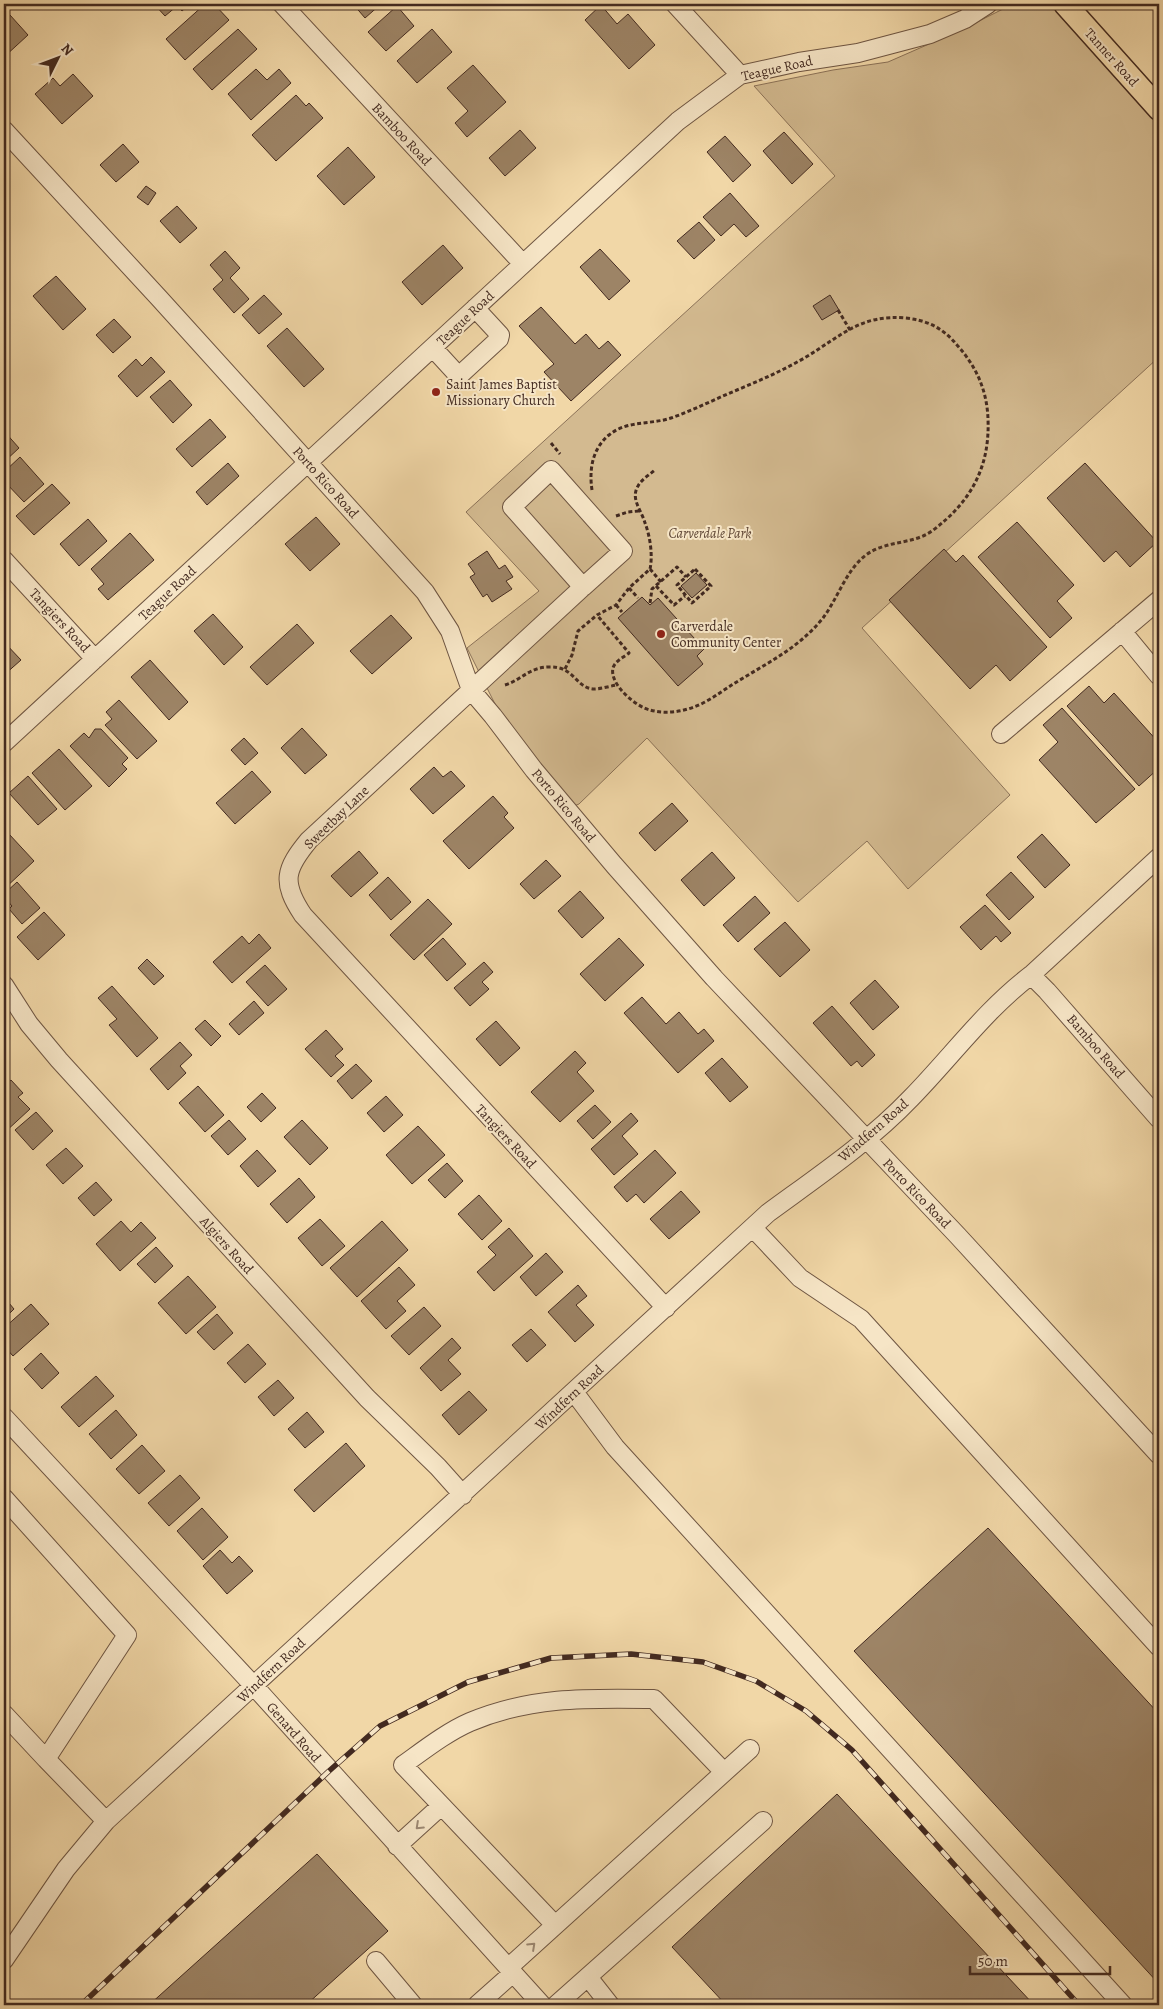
<svg xmlns="http://www.w3.org/2000/svg" width="1163" height="2009" font-family="Alegreya,serif">
<style>
.green{fill:#d3ba90;stroke:#8b7258}
.building{fill:#9d8466;stroke:#432a20}
.lines{fill:none;stroke-linecap:round;stroke-linejoin:round}
.minor-casing{stroke:#6e5542;stroke-width:20}
.major-casing{stroke:#432a20;stroke-width:25}
.path{stroke:#432a20;stroke-width:3;stroke-dasharray:4 2.5;stroke-linecap:butt}
.minor{stroke:#f6e5c6;stroke-width:18}
.major{stroke:#f1d7a7;stroke-width:22}
.rail-casing{stroke:#432a20;stroke-width:5.5}
.rail{stroke:#f6e5c6;stroke-width:4;stroke-dasharray:11;stroke-linecap:butt}
.oneway{stroke:#9c8873}
.poi-dot{fill:#8f2418;stroke:#f6e5c6;stroke-width:2}
.labels{text-anchor:middle;stroke-width:4;stroke-linejoin:round;paint-order:stroke}
.street-label{font-size:14px;fill:#432a20;stroke:#f6e5c6}
.poi-label{font-size:14px;fill:#432a20;stroke:#f6e5c6;text-anchor:start}
.park-label{font-size:14px;font-style:italic;fill:#604736;stroke:#f6e5c6}
</style>
<rect width="100%" height="100%" fill="#f1d7a7"/>
<filter id="stains"><feTurbulence type="fractalNoise" baseFrequency=".004" numOctaves="4"/><feColorMatrix values="0 0 0 0 .2 0 0 0 0 .09 0 0 0 0 .02 0 0 0 .5 -.17"/></filter>
<radialGradient id="worn" r=".72"><stop offset=".6" stop-color="#630" stop-opacity="0"/><stop offset="1" stop-color="#630" stop-opacity=".3"/></radialGradient>
<path class="green" d="M 1013,4 L 1051,5 L 1159,121 L 1159,357 L 862,628 L 1010,795 L 908,889 L 867,841 L 798,902 L 647,738 L 579,804 L 574,806 L 570,803 L 495,704 L 467,648 L 539,591 L 466,512 L 835,176 L 754,86 L 833,70 L 888,62 L 961,30 Z"/>
<path class="building" d="M 154,4 L 190,4 L 182,11 L 177,6 L 165,16 Z
M 205,4 L 214,4 L 229,20 L 185,60 L 166,39 Z
M 353,4 L 381,4 L 365,18 Z
M 601,5 L 617,24 L 628,14 L 655,45 L 629,69 L 585,20 Z
M 397,6 L 414,26 L 386,51 L 368,32 Z
M 10,15 L 28,35 L 4,57 L 4,21 Z
M 238,29 L 257,49 L 212,90 L 193,69 Z
M 432,29 L 452,52 L 417,83 L 397,61 Z
M 473,65 L 506,102 L 467,137 L 455,123 L 468,111 L 447,88 Z
M 256,69 L 267,80 L 279,69 L 291,83 L 251,120 L 228,94 Z
M 73,74 L 93,96 L 62,124 L 35,94 L 53,78 L 60,86 Z
M 296,95 L 306,106 L 309,103 L 323,118 L 276,161 L 252,135 Z
M 520,130 L 536,148 L 505,176 L 489,158 Z
M 784,132 L 813,164 L 792,184 L 763,151 Z
M 725,136 L 751,165 L 733,182 L 707,152 Z
M 123,144 L 139,162 L 116,182 L 100,165 Z
M 348,147 L 375,177 L 344,205 L 317,176 Z
M 146,186 L 156,193 L 148,205 L 137,197 Z
M 730,193 L 759,226 L 746,237 L 734,224 L 721,236 L 703,217 Z
M 177,206 L 197,228 L 180,243 L 160,221 Z
M 699,222 L 715,240 L 694,259 L 677,241 Z
M 443,245 L 463,268 L 422,305 L 402,282 Z
M 600,249 L 630,281 L 609,300 L 580,267 Z
M 225,251 L 240,268 L 230,278 L 249,299 L 234,313 L 213,289 L 223,280 L 210,265 Z
M 56,276 L 86,309 L 63,330 L 33,296 Z
M 264,295 L 282,314 L 259,334 L 242,315 Z
M 830,295 L 839,310 L 822,320 L 813,306 Z
M 541,307 L 575,344 L 586,334 L 599,349 L 608,341 L 621,355 L 571,401 L 544,372 L 554,364 L 519,326 Z
M 114,319 L 131,337 L 113,353 L 96,335 Z
M 287,328 L 324,369 L 304,387 L 267,346 Z
M 151,357 L 165,372 L 137,397 L 118,376 L 136,359 L 142,366 Z
M 170,380 L 192,405 L 173,423 L 150,397 Z
M 210,419 L 226,437 L 192,467 L 176,449 Z
M 4,431 L 19,448 L 4,462 Z
M 20,457 L 44,484 L 24,502 L 4,481 L 4,472 Z
M 228,463 L 239,476 L 207,505 L 196,492 Z
M 1085,463 L 1157,542 L 1130,567 L 1116,551 L 1104,562 L 1047,498 Z
M 52,484 L 70,503 L 34,535 L 16,516 Z
M 316,517 L 340,544 L 310,571 L 285,544 Z
M 88,519 L 107,541 L 79,566 L 60,544 Z
M 1017,522 L 1074,585 L 1057,601 L 1072,618 L 1050,638 L 978,557 Z
M 130,533 L 154,560 L 108,600 L 98,589 L 104,584 L 91,569 Z
M 944,549 L 956,562 L 963,555 L 1047,647 L 1010,681 L 996,665 L 970,689 L 889,600 Z
M 487,551 L 499,569 L 505,565 L 513,577 L 506,581 L 512,589 L 492,602 L 487,594 L 483,597 L 470,577 L 475,574 L 468,564 Z
M 696,573 L 707,585 L 692,598 L 681,586 Z
M 642,597 L 650,605 L 658,598 L 704,649 L 697,656 L 703,664 L 678,686 L 618,618 Z
M 213,614 L 243,647 L 224,665 L 194,631 Z
M 391,615 L 412,638 L 372,674 L 350,651 Z
M 297,624 L 314,643 L 267,685 L 250,667 Z
M 4,642 L 21,660 L 4,675 Z
M 150,660 L 188,702 L 169,720 L 131,677 Z
M 1089,686 L 1104,703 L 1114,693 L 1159,743 L 1159,768 L 1139,786 L 1067,706 Z
M 119,700 L 157,741 L 137,759 L 105,725 L 112,719 L 106,712 Z
M 1062,708 L 1135,789 L 1096,823 L 1039,760 L 1058,742 L 1043,725 Z
M 302,728 L 327,755 L 305,774 L 281,748 Z
M 95,729 L 101,729 L 128,758 L 122,764 L 127,769 L 109,787 L 70,746 L 84,733 L 89,738 Z
M 244,738 L 258,753 L 245,765 L 231,750 Z
M 59,749 L 92,786 L 65,810 L 32,773 Z
M 434,767 L 443,777 L 451,771 L 465,786 L 433,814 L 410,789 Z
M 252,771 L 271,792 L 235,824 L 216,803 Z
M 28,776 L 57,809 L 38,825 L 9,793 Z
M 493,796 L 508,813 L 504,817 L 514,828 L 469,869 L 443,841 Z
M 672,803 L 688,821 L 655,851 L 639,833 Z
M 9,834 L 34,861 L 4,889 L 4,839 Z
M 1042,834 L 1070,865 L 1045,888 L 1017,857 Z
M 359,851 L 378,873 L 351,897 L 331,876 Z
M 712,852 L 735,878 L 704,906 L 681,880 Z
M 546,860 L 561,876 L 534,899 L 520,884 Z
M 1011,872 L 1034,897 L 1009,920 L 986,895 Z
M 388,877 L 411,902 L 391,920 L 369,895 Z
M 17,882 L 40,908 L 22,924 L 9,909 L 12,906 L 4,897 L 4,894 Z
M 580,891 L 604,918 L 582,938 L 558,911 Z
M 755,896 L 770,913 L 738,942 L 723,925 Z
M 428,899 L 452,924 L 414,960 L 390,935 Z
M 985,905 L 1011,933 L 1001,942 L 996,936 L 981,950 L 960,927 Z
M 44,912 L 65,935 L 38,960 L 17,937 Z
M 785,922 L 810,950 L 780,977 L 754,949 Z
M 259,934 L 271,948 L 232,983 L 213,962 L 242,936 L 249,944 Z
M 443,938 L 466,964 L 447,981 L 424,955 Z
M 619,938 L 644,965 L 605,1001 L 580,974 Z
M 147,959 L 164,976 L 154,985 L 138,968 Z
M 484,962 L 493,972 L 482,982 L 489,989 L 470,1006 L 454,988 Z
M 265,965 L 287,989 L 268,1006 L 246,982 Z
M 875,980 L 899,1007 L 873,1030 L 850,1003 Z
M 112,986 L 158,1038 L 137,1057 L 109,1025 L 117,1019 L 98,998 Z
M 642,997 L 666,1024 L 679,1012 L 698,1034 L 704,1029 L 714,1041 L 678,1073 L 624,1013 Z
M 254,1001 L 264,1013 L 239,1035 L 229,1024 Z
M 832,1006 L 875,1055 L 862,1067 L 857,1061 L 851,1066 L 813,1023 Z
M 205,1020 L 221,1036 L 211,1046 L 195,1029 Z
M 496,1021 L 520,1048 L 500,1066 L 476,1039 Z
M 326,1030 L 343,1049 L 335,1056 L 344,1065 L 331,1077 L 305,1049 Z
M 180,1042 L 192,1055 L 180,1066 L 186,1073 L 168,1090 L 150,1069 Z
M 575,1051 L 586,1063 L 577,1072 L 594,1091 L 560,1122 L 531,1092 Z
M 722,1058 L 748,1087 L 730,1102 L 705,1073 Z
M 356,1064 L 372,1081 L 352,1099 L 337,1081 Z
M 11,1080 L 23,1093 L 18,1097 L 30,1109 L 4,1133 L 4,1086 Z
M 198,1086 L 224,1115 L 205,1132 L 179,1103 Z
M 262,1093 L 276,1108 L 261,1122 L 247,1107 Z
M 386,1096 L 403,1115 L 384,1132 L 367,1113 Z
M 595,1105 L 611,1122 L 593,1139 L 577,1121 Z
M 36,1112 L 53,1131 L 33,1150 L 15,1130 Z
M 631,1113 L 638,1121 L 622,1136 L 638,1154 L 614,1175 L 591,1149 Z
M 229,1120 L 246,1139 L 228,1155 L 211,1136 Z
M 302,1120 L 328,1148 L 310,1165 L 284,1137 Z
M 418,1126 L 445,1155 L 412,1184 L 386,1155 Z
M 66,1148 L 83,1166 L 63,1184 L 46,1165 Z
M 257,1150 L 276,1171 L 258,1187 L 240,1166 Z
M 655,1150 L 676,1173 L 644,1203 L 636,1194 L 627,1202 L 614,1187 Z
M 447,1163 L 463,1181 L 445,1198 L 428,1180 Z
M 299,1178 L 315,1197 L 287,1223 L 270,1204 Z
M 96,1182 L 112,1200 L 94,1216 L 78,1198 Z
M 681,1191 L 700,1212 L 669,1239 L 650,1219 Z
M 479,1195 L 502,1221 L 482,1240 L 458,1214 Z
M 320,1219 L 345,1246 L 322,1266 L 298,1238 Z
M 121,1221 L 131,1232 L 141,1222 L 156,1238 L 120,1271 L 96,1244 Z
M 382,1221 L 408,1250 L 357,1297 L 330,1268 Z
M 509,1228 L 533,1256 L 494,1291 L 477,1272 L 496,1255 L 488,1247 Z
M 156,1247 L 173,1266 L 155,1283 L 137,1264 Z
M 546,1253 L 563,1272 L 536,1296 L 520,1277 Z
M 399,1267 L 415,1285 L 397,1301 L 406,1311 L 386,1329 L 361,1301 Z
M 188,1276 L 216,1307 L 186,1334 L 158,1303 Z
M 578,1285 L 587,1296 L 576,1305 L 594,1325 L 575,1342 L 548,1312 Z
M 4,1297 L 14,1309 L 4,1319 Z
M 31,1304 L 49,1324 L 13,1356 L 4,1346 L 4,1328 Z
M 424,1307 L 441,1326 L 409,1355 L 391,1336 Z
M 217,1314 L 233,1333 L 214,1350 L 197,1332 Z
M 531,1329 L 546,1345 L 527,1362 L 512,1345 Z
M 452,1338 L 461,1348 L 448,1360 L 461,1374 L 441,1391 L 420,1368 Z
M 248,1344 L 266,1364 L 245,1383 L 227,1363 Z
M 41,1353 L 59,1373 L 42,1389 L 24,1369 Z
M 96,1376 L 114,1396 L 79,1427 L 61,1407 Z
M 278,1380 L 294,1398 L 274,1416 L 258,1397 Z
M 469,1391 L 487,1410 L 459,1435 L 442,1415 Z
M 116,1410 L 137,1435 L 111,1459 L 89,1434 Z
M 307,1412 L 324,1432 L 305,1448 L 288,1429 Z
M 346,1443 L 365,1466 L 314,1512 L 294,1490 Z
M 142,1445 L 165,1471 L 139,1494 L 116,1469 Z
M 180,1475 L 200,1498 L 169,1526 L 148,1503 Z
M 202,1508 L 228,1537 L 203,1560 L 177,1531 Z
M 988,1528 L 1159,1714 L 1159,1984 L 854,1651 Z
M 220,1550 L 232,1563 L 239,1556 L 253,1571 L 227,1594 L 203,1566 Z
M 837,1794 L 1034,2005 L 726,2005 L 672,1947 Z
M 317,1854 L 388,1931 L 306,2005 L 149,2005 Z"/>
<g class="lines">
<defs>
<path id="minor" d="M 282,4 L 523,264
M 675,4 L 740,75
M 4,130 L 159,298 L 425,592 L 450,631 L 471,690 L 493,716 L 534,770 L 614,865 L 714,978 L 958,1236 L 1159,1455
M 433,348 L 455,372 L 461,374 L 499,339 L 500,335 L 475,308
M 4,560 L 95,659
M 583,587 L 623,551 L 551,470 L 512,507 L 583,587 L 309,840 C 285,869 281,882 303,915 L 666,1308
M 1122,631 L 1159,676
M 1001,734 L 1159,600
M 4,743 L 678,121 L 740,75 L 799,62 L 858,53 L 930,34 L 965,19 L 988,4
M 1031,975 L 1047,991 L 1159,1119
M 4,985 L 29,1024 L 59,1060 L 367,1398 L 438,1467 L 463,1495
M 753,1228 L 800,1278 L 861,1319 L 1159,1647
M 574,1392 L 615,1447 L 1123,2005
M 4,1417 L 254,1686 L 542,2005
M 4,1498 L 127,1635 L 46,1759 L 106,1821
M 4,1714 L 46,1759
M 397,1846 L 441,1806
M 555,1925 L 403,1765 C 424,1750 447,1732 470,1722 C 532,1696 589,1698 654,1699 L 724,1772
M 4,1960 L 66,1869 L 106,1821 L 768,1213 C 817,1177 869,1142 911,1098 C 952,1056 985,1010 1031,975 L 1159,857
M 376,1961 L 413,2005
M 508,1968 L 750,1749
M 588,1977 L 610,2005
M 477,2005 L 513,1973
M 556,2005 L 763,1821"/>
<path id="major" d="M 1065,4 L 1159,109"/>
</defs>
<use href="#minor" class="minor-casing"/>
<use href="#major" class="major-casing"/>
<path class="path" d="M 838,310 L 850,330
M 551,443 L 560,454
M 592,490 C 589,470 592,449 609,435 C 627,420 650,425 671,418 C 694,410 715,399 737,390 C 761,380 784,370 806,357 C 841,336 861,314 905,318 C 927,320 943,328 957,345 C 976,366 987,390 988,419 C 990,467 971,502 932,531 C 912,545 886,540 866,555 C 846,570 838,598 823,618 C 799,648 767,663 735,683 C 725,689 715,697 703,703 C 687,711 668,715 650,710 C 636,707 609,684 613,668 C 615,661 624,657 629,653 L 597,615
M 616,516 L 628,512 L 639,511
M 650,569 L 661,582
M 695,569 L 711,586 L 692,603 L 677,585 Z
M 656,586 L 674,605 L 685,596
M 629,588 L 638,598
M 650,603 L 652,589 L 677,567 L 686,577
M 616,605 L 622,612
M 565,669 L 572,655 L 578,631 L 597,615 L 616,605 L 629,588 L 650,569 C 653,555 650,536 645,523 C 642,511 630,499 638,486 C 641,480 649,475 655,470
M 505,685 C 521,680 530,667 549,667 C 575,666 575,688 594,689 C 601,689 610,686 617,685"/>
<use href="#minor" class="minor"/>
<use href="#major" class="major"/>
<defs>
<path id="rail" d="M 81,2005 L 329,1771 L 380,1726 L 468,1682 L 551,1658 L 631,1654 L 703,1662 L 756,1681 L 806,1711 L 852,1750 L 1079,2005"/>
</defs>
<use href="#rail" class="rail-casing"/>
<use href="#rail" class="rail"/>
</g>
<defs><path id="oneway-chevron" d="M-2-3.5L2.5 0L-2 3.5" fill="none" stroke-width="1.6" stroke-linecap="round" stroke-linejoin="round" transform="scale(1.25)"/></defs>
<g class="oneway">
<use href="#oneway-chevron" transform="translate(419 1826) rotate(137)"/>
<use href="#oneway-chevron" transform="translate(532 1946) rotate(-43)"/>
</g>
<g class="poi-dot">
<circle cx="436" cy="392" r="5"/>
<circle cx="661" cy="634" r="5"/>
</g>
<g class="labels">
<g class="street-label">
<text transform="translate(1112 57) rotate(48)" y="5">Tanner Road</text>
<text transform="translate(777 68) rotate(-13)" y="5">Teague Road</text>
<text transform="translate(402 134) rotate(47)" y="5">Bamboo Road</text>
<text transform="translate(465 318) rotate(-43)" y="5">Teague Road</text>
<text transform="translate(326 482) rotate(48)" y="5">Porto Rico Road</text>
<text transform="translate(167 593) rotate(-43)" y="5">Teague Road</text>
<text transform="translate(60 620) rotate(47)" y="5">Tangiers Road</text>
<text transform="translate(564 805) rotate(50)" y="5">Porto Rico Road</text>
<text transform="translate(336 817) rotate(-44)" y="5">Sweetbay Lane</text>
<text transform="translate(1096 1046) rotate(49)" y="5">Bamboo Road</text>
<text transform="translate(873 1130) rotate(-41)" y="5">Windfern Road</text>
<text transform="translate(506 1136) rotate(47)" y="5">Tangiers Road</text>
<text transform="translate(917 1193) rotate(46)" y="5">Porto Rico Road</text>
<text transform="translate(227 1245) rotate(48)" y="5">Algiers Road</text>
<text transform="translate(569 1397) rotate(-43)" y="5">Windfern Road</text>
<text transform="translate(271 1670) rotate(-43)" y="5">Windfern Road</text>
<text transform="translate(294 1732) rotate(49)" y="5">Genard Road</text>
</g>
<g class="poi-label">
<text x="446" y="389">Saint James Baptist<tspan x="446" dy="16">Missionary Church</tspan></text>
<text x="671" y="631">Carverdale<tspan x="671" dy="16">Community Center</tspan></text>
</g>
<g class="park-label">
<text x="710" y="538">Carverdale Park</text>
</g>
</g>
<rect width="1163" height="2009" fill="none" stroke="#f1d7a7" stroke-width="20"/>
<rect x="5" y="5" width="1153" height="1999" fill="none" stroke="#432a20" stroke-width="2.5"/>
<rect x="10" y="10" width="1143" height="1989" fill="none" stroke="#432a20"/>
<g transform="translate(58 58) rotate(48)" stroke="#f6e5c6" stroke-width="4" paint-order="stroke">
<path d="M0-4L9 19L0 12L-9 19Z" fill="#432a20"/>
<text y="-8" font-size="14" font-weight="bold" text-anchor="middle" fill="#432a20">N</text>
</g>
<path d="M970 1966v8h140v-8" fill="none" stroke="#432a20" stroke-width="2.5"/>
<text x="978" y="1966" font-size="15" fill="#432a20" stroke="#f6e5c6" stroke-width="4" paint-order="stroke">50 m</text>
<rect width="100%" height="100%" filter="url(#stains)"/>
<rect width="100%" height="100%" fill="url(#worn)"/>
</svg>
